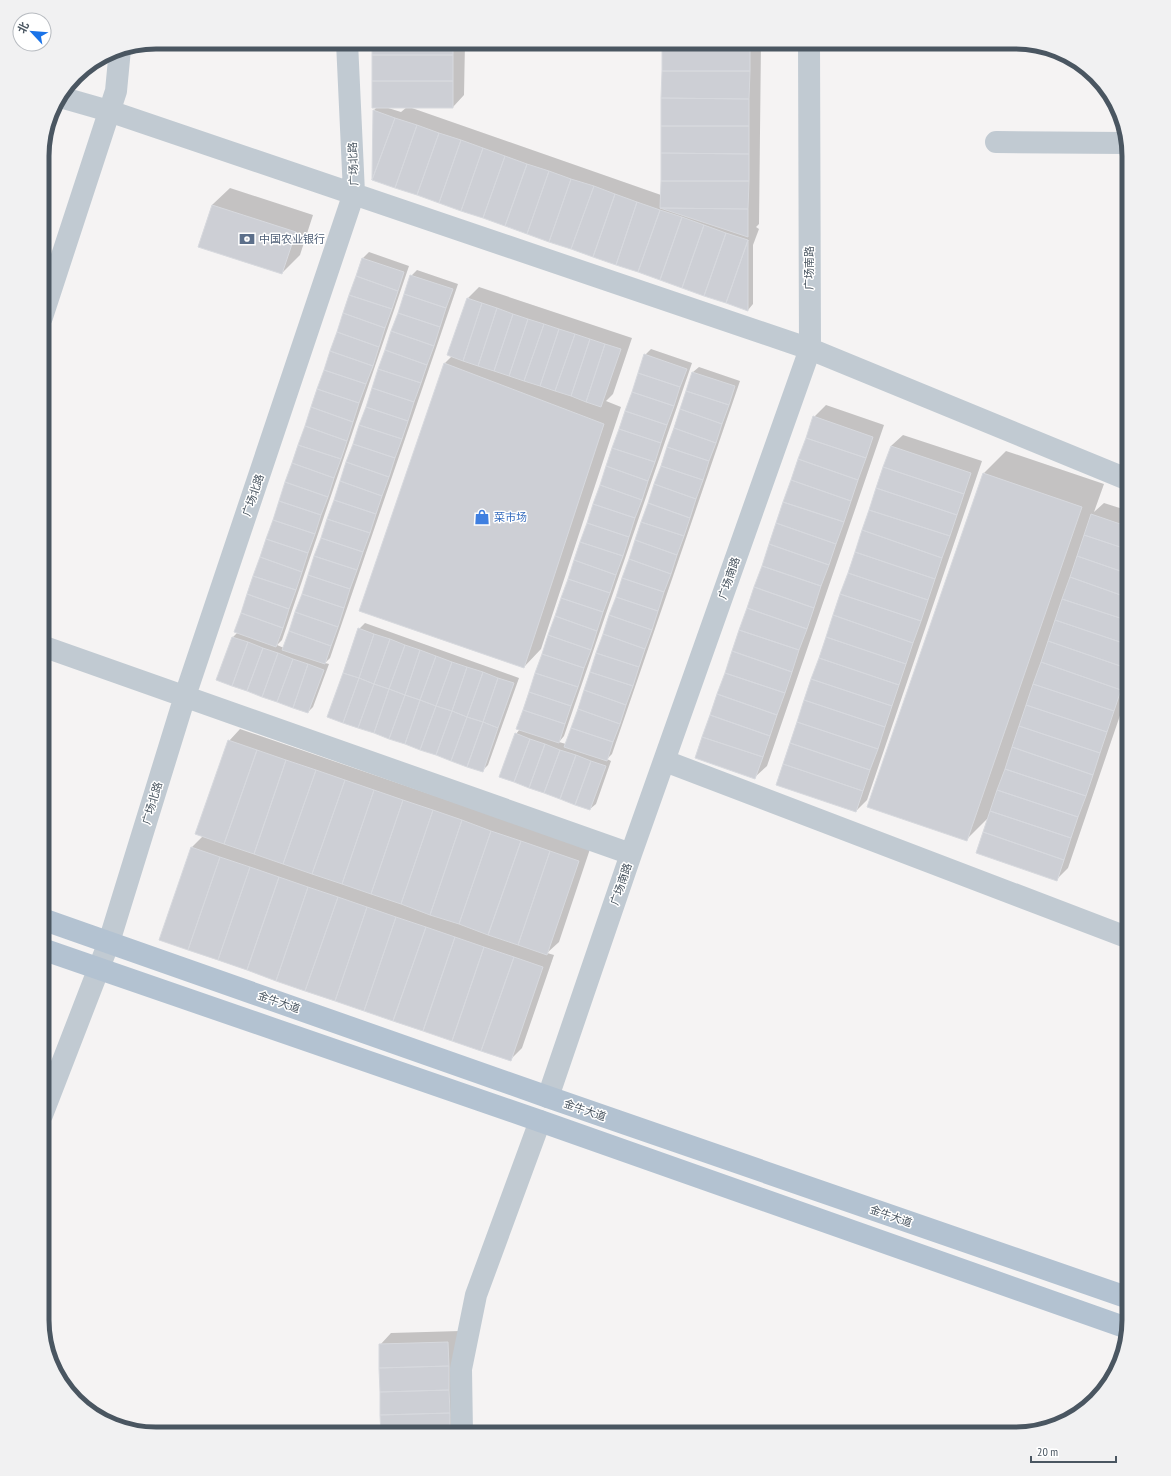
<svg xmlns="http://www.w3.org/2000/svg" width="1171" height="1476" font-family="'PT Sans Narrow','Noto Sans SC',sans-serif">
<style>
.shadow{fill:#0003;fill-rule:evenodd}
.building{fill:#cdcfd5;stroke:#d7d9de}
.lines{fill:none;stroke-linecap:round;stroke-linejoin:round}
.minor{stroke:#c1cad2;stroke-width:22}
.major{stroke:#b3c2d1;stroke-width:22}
.labels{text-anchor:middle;stroke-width:3;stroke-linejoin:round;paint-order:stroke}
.street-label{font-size:11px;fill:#4a5661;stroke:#fff}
.service-label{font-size:11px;fill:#4e5e75;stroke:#fff;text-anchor:start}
.shop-label{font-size:11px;fill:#366cbe;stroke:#fff;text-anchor:start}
.rim{fill:none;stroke:#4a5661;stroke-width:5}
</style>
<rect width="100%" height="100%" fill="#f5f3f3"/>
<path class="shadow" d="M 373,42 L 465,42 L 464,95 L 453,107 L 409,107 L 661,195 L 663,42 L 761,42 L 759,224 L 756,227 L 759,229 L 753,245 L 753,304 L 748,310 L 373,177 L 374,110 L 377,107 ZM 385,107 L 407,107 L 401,112 Z
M 230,188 L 313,215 L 300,255 L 282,273 L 212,205 Z
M 369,252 L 409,266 L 282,640 L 277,645 L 284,648 L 411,276 L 417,270 L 458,284 L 330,658 L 325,663 L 329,664 L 313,707 L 308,712 L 218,680 L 233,637 L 238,632 L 235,631 L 363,258 Z
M 479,287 L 632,338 L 613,394 L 606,401 L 621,407 L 541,649 L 524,667 L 444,364 L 452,356 L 467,299 Z
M 651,349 L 692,363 L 564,736 L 559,742 L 566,744 L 693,372 L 699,367 L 740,381 L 612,754 L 607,759 L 611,761 L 596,804 L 590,809 L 516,734 L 520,729 L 645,355 Z
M 826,405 L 884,425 L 767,766 L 755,777 L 814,417 Z
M 903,435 L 982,461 L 867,800 L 856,811 L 891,446 Z
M 1006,451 L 1104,484 L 1094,512 L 1104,503 L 1129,511 L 1129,689 L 1068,868 L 1056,880 L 989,817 L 966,840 L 983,474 Z
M 365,623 L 519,678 L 488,765 L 482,771 L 359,629 Z
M 240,729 L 590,849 L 559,942 L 547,953 L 554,955 L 522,1048 L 510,1060 L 160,940 L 192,847 L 203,836 L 229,741 Z
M 460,1331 L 462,1434 L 382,1434 L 380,1345 L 391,1333 Z"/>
<path class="building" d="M 372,42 L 453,42 L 453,55 L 372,55 Z
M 662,42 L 750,42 L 750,44 Z
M 662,43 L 750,44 L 750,71 L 662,71 Z
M 372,55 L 453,55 L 453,81 L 372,81 Z
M 662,71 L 750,71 L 749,99 L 661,98 Z
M 372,81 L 453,81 L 453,108 L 372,108 Z
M 661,98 L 749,99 L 749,126 L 661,126 Z
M 373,110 L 395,118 L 372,180 Z
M 395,118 L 417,125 L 395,188 L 372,180 Z
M 417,125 L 439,133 L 417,195 L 395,188 Z
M 661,126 L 749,126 L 749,154 L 661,153 Z
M 439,133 L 461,140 L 439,203 L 417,195 Z
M 461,140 L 483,148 L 461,211 L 439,203 Z
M 483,148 L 505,156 L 483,218 L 461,211 Z
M 661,153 L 749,154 L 749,181 L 661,181 Z
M 505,156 L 527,164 L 505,226 L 483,218 Z
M 527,164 L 549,171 L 527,234 L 505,226 Z
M 549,171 L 571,179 L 549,242 L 527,234 Z
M 571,179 L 594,186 L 571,249 L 549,242 Z
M 661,181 L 749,181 L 748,209 L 660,208 Z
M 594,186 L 615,194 L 593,257 L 571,249 Z
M 615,194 L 637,202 L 616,265 L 593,257 Z
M 637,202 L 660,210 L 638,272 L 616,265 Z
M 212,205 L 296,232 L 282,274 L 198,247 Z
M 660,208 L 748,209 L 748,237 Z
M 660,210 L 682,217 L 660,280 L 638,272 Z
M 682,217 L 704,225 L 682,288 L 660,280 Z
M 704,225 L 726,233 L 704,296 L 682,288 Z
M 726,233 L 748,240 L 726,303 L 704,296 Z
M 748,240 L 748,311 L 726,303 Z
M 362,258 L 404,272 L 398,291 L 356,276 Z
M 410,275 L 453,289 L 446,308 L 404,294 Z
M 356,276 L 398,291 L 392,309 L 349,295 Z
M 404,294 L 446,308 L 440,327 L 398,313 Z
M 349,295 L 392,309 L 385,328 L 343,313 Z
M 467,298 L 482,303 L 463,361 L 447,355 Z
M 482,303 L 497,308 L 478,366 L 463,361 Z
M 497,308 L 513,314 L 494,371 L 478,366 Z
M 343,313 L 385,328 L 379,347 L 337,332 Z
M 398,313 L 440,327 L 434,346 L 391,331 Z
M 513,314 L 528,319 L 509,376 L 494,371 Z
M 528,319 L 544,324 L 524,381 L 509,376 Z
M 544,324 L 559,329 L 540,386 L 524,381 Z
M 559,329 L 575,334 L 555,391 L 540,386 Z
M 391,331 L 434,346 L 427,365 L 385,350 Z
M 337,332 L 379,347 L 373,366 L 330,351 Z
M 575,334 L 590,339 L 571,396 L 555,391 Z
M 590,339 L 605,344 L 586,402 L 571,396 Z
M 605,344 L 621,349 L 601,407 L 586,402 Z
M 385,350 L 427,365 L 421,383 L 378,369 Z
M 330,351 L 373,366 L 366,384 L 324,370 Z
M 644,354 L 687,369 L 680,387 L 638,373 Z
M 444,363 L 604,424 L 524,668 L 359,611 Z
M 378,369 L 421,383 L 414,402 L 372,388 Z
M 324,370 L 366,384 L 359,403 L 317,389 Z
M 692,372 L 735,386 L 729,405 L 686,391 Z
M 638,373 L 680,387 L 674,406 L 632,392 Z
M 372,388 L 414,402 L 408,421 L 366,407 Z
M 317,389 L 359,403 L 353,422 L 311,407 Z
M 686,391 L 729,405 L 722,424 L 680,409 Z
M 632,392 L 674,406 L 667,425 L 625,411 Z
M 311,407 L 353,422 L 347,441 L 305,426 Z
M 366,407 L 408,421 L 402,439 L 359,425 Z
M 680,409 L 722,424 L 716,443 L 674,428 Z
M 625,411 L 667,425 L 661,443 L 619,429 Z
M 813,416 L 873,437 L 866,458 L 806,438 Z
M 359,425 L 402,439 L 395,458 L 353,444 Z
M 305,426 L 347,441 L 341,459 L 298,445 Z
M 674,428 L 716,443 L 709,461 L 667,447 Z
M 619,429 L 661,443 L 655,462 L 612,448 Z
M 806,438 L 866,458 L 858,480 L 798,459 Z
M 353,444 L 395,458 L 389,477 L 346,462 Z
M 298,445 L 341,459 L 334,478 L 292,463 Z
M 891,446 L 971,473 L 964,494 L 883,467 Z
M 667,447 L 709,461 L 703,480 L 661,466 Z
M 612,448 L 655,462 L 648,481 L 606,466 Z
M 798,459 L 858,480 L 851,501 L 791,480 Z
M 346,462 L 389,477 L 382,496 L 340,481 Z
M 292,463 L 334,478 L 328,497 L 285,482 Z
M 606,466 L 648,481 L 642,500 L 600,485 Z
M 661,466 L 703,480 L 696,499 L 654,484 Z
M 883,467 L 964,494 L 957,515 L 876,488 Z
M 983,473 L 1082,507 L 967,841 L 867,807 Z
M 791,480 L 851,501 L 844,522 L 783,502 Z
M 340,481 L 382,496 L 376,514 L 334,500 Z
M 285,482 L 328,497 L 321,515 L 279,501 Z
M 654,484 L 696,499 L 690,518 L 648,503 Z
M 600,485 L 642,500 L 635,518 L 593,504 Z
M 876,488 L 957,515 L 950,536 L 869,510 Z
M 334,500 L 376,514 L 370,533 L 327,519 Z
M 279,501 L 321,515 L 315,534 L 273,520 Z
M 783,502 L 844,522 L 836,544 L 776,523 Z
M 648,503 L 690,518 L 684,536 L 641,522 Z
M 593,504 L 635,518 L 629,537 L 587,523 Z
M 869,510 L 950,536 L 942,558 L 862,530 Z
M 1091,514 L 1129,527 L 1129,550 L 1084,535 Z
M 327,519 L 370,533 L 363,552 L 321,538 Z
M 273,520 L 315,534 L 308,553 L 266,539 Z
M 641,522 L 684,536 L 677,555 L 635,540 Z
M 587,523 L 629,537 L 623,556 L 580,542 Z
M 776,523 L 836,544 L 829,565 L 769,544 Z
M 862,530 L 942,558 L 935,579 L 855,552 Z
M 1084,535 L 1129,550 L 1129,574 L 1077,556 Z
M 321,538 L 363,552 L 357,570 L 314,556 Z
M 266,539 L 308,553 L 302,572 L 260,557 Z
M 635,540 L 677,555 L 671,574 L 629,559 Z
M 580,542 L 623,556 L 616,575 L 574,560 Z
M 769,544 L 829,565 L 821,586 L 762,566 Z
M 855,552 L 935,579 L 928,600 L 848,573 Z
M 314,556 L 357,570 L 350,589 L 308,575 Z
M 1077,556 L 1129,574 L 1129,598 L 1070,577 Z
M 260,557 L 302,572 L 296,590 L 253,576 Z
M 629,559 L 671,574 L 664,592 L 622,578 Z
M 574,560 L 616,575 L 610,593 L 568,579 Z
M 762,566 L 821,586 L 814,608 L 754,587 Z
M 848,573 L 928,600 L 921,621 L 840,594 Z
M 308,575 L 350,589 L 344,608 L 302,594 Z
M 253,576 L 296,590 L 289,609 L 247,594 Z
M 1070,577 L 1129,598 L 1129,621 L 1062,599 Z
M 622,578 L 664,592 L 658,611 L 616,597 Z
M 568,579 L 610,593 L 603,612 L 561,598 Z
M 754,587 L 814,608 L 807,629 L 747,608 Z
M 247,594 L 289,609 L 283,628 L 241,613 Z
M 302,594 L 344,608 L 338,627 L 295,612 Z
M 840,594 L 921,621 L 913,643 L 833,615 Z
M 616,597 L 658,611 L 652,630 L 609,615 Z
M 561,598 L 603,612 L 597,631 L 555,616 Z
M 1062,599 L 1129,621 L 1129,645 L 1055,620 Z
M 747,608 L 807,629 L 799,650 L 739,630 Z
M 295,612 L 338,627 L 331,646 L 289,631 Z
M 241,613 L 283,628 L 276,647 L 234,632 Z
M 609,615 L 652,630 L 645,649 L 603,634 Z
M 833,615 L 913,643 L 906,664 L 826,637 Z
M 555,616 L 597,631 L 591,650 L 548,635 Z
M 1055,620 L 1129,645 L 1129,669 L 1048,641 Z
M 358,628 L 374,634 L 359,678 L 343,673 Z
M 739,630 L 799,650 L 792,672 L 732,651 Z
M 289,631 L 331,646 L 325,664 L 282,650 Z
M 374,634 L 390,639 L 374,684 L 359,678 Z
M 603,634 L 645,649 L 639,667 L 596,653 Z
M 548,635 L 591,650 L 584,668 L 542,654 Z
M 232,637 L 248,642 L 232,686 L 216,680 Z
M 826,637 L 906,664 L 899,685 L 819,658 Z
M 390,639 L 405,645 L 389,689 L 374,684 Z
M 1048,641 L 1129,669 L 1121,690 L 1041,662 Z
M 248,642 L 263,648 L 247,691 L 232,686 Z
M 405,645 L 420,650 L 405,695 L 389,689 Z
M 263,648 L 278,653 L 262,697 L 247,691 Z
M 420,650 L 436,656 L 420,700 L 405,695 Z
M 732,651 L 792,672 L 785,693 L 725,673 Z
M 278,653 L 293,659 L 277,702 L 262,697 Z
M 596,653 L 639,667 L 633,686 L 590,672 Z
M 542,654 L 584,668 L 578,687 L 535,673 Z
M 436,656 L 452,662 L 436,706 L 420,700 Z
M 819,658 L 899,685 L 892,706 L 811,679 Z
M 293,659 L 308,664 L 293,708 L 277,702 Z
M 452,662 L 467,667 L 452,711 L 436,706 Z
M 1041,662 L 1121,690 L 1114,711 L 1033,684 Z
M 308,664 L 324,670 L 308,713 L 293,708 Z
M 467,667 L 483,672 L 467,717 L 452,711 Z
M 483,672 L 498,678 L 483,722 L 467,717 Z
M 590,672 L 633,686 L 626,705 L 584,690 Z
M 343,673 L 359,678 L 343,723 L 327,717 Z
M 535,673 L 578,687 L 571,706 L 529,692 Z
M 725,673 L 785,693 L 777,715 L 717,694 Z
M 359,678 L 374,684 L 358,728 L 343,723 Z
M 498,678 L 514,683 L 498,728 L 483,722 Z
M 811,679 L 892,706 L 885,727 L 804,700 Z
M 374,684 L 389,689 L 374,733 L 358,728 Z
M 1033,684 L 1114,711 L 1107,732 L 1026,705 Z
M 389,689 L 405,695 L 389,739 L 374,733 Z
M 584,690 L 626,705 L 620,724 L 578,709 Z
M 529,692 L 571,706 L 565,724 L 523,710 Z
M 717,694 L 777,715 L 770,736 L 710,715 Z
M 405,695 L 420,700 L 405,744 L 389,739 Z
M 420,700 L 436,706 L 420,750 L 405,744 Z
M 804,700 L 885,727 L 878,749 L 797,722 Z
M 1026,705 L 1107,732 L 1100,753 L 1019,726 Z
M 436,706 L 452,711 L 436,755 L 420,750 Z
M 578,709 L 620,724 L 613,742 L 571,728 Z
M 523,710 L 565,724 L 559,743 L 516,729 Z
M 452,711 L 467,717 L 451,761 L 436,755 Z
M 710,715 L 770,736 L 763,757 L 702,737 Z
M 467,717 L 483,722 L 467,767 L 451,761 Z
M 483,722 L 498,728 L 483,772 L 467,767 Z
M 797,722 L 878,749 L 870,770 L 790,743 Z
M 1019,726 L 1100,753 L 1093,775 L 1012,747 Z
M 571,728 L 613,742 L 607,761 L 564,747 Z
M 515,733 L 530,739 L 514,782 L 499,777 Z
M 702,737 L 763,757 L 755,779 L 695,758 Z
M 530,739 L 545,744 L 529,788 L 514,782 Z
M 228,740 L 257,750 L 224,844 L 195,834 Z
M 790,743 L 870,770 L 863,791 L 783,764 Z
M 545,744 L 560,750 L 544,793 L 529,788 Z
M 1012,747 L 1093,775 L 1086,796 L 1005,769 Z
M 257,750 L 286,760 L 254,854 L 224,844 Z
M 560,750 L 576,755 L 560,799 L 544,793 Z
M 576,755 L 591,761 L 575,805 L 560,799 Z
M 286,760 L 316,770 L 283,864 L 254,854 Z
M 591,761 L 606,766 L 590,810 L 575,805 Z
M 783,764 L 863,791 L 856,812 L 776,785 Z
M 1005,769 L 1086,796 L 1078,817 L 997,790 Z
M 316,770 L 345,780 L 312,874 L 283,864 Z
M 345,780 L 374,790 L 342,884 L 312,874 Z
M 374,790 L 403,800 L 371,894 L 342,884 Z
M 997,790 L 1078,817 L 1071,838 L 990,811 Z
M 403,800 L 433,810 L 401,904 L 371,894 Z
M 433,810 L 462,820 L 430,915 L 401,904 Z
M 990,811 L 1071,838 L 1064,860 L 983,832 Z
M 462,820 L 491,831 L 459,924 L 430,915 Z
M 491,831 L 521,841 L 488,935 L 459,924 Z
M 983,832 L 1064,860 L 1057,881 L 976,853 Z
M 521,841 L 550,851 L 518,945 L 488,935 Z
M 191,847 L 220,857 L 188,950 L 159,940 Z
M 550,851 L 579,861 L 547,955 L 518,945 Z
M 220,857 L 250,867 L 218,960 L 188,950 Z
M 250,867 L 279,877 L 247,970 L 218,960 Z
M 279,877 L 308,887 L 276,981 L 247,970 Z
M 308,887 L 338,897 L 305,991 L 276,981 Z
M 338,897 L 367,907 L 335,1001 L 305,991 Z
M 367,907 L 396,917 L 364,1011 L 335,1001 Z
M 396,917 L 426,927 L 393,1021 L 364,1011 Z
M 426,927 L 455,937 L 423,1031 L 393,1021 Z
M 455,937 L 484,947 L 452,1041 L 423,1031 Z
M 484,947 L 514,957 L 481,1051 L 452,1041 Z
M 514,957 L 543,967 L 511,1061 L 481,1051 Z
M 448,1342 L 449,1366 L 379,1368 L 379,1344 Z
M 449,1366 L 449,1390 L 380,1392 L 379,1368 Z
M 449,1390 L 450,1413 L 380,1415 L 380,1392 Z
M 450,1413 L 450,1434 L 381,1434 L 380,1415 Z"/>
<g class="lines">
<path class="minor" d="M 60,97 L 109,111 L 810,349 L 1129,480
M 996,142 L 1125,143
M 42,317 L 116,91 L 120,49
M 42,646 L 631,854
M 665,761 L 1129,938
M 548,1097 L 631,854 L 810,349 L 809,42
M 42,1115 L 109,942 L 185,696 L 354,193 L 347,42
M 462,1434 L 461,1369 L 476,1295 L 540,1121"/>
<path class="major" d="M 42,919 L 548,1097 L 1129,1298
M 42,949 L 540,1121 L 1127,1328"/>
</g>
<defs>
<symbol id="bank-bare" viewBox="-9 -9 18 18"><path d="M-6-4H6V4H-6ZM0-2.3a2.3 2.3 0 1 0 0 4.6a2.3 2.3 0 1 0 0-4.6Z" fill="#5c6f8a" stroke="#fff" stroke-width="2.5" paint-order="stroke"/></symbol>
<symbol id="shop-bare" viewBox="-9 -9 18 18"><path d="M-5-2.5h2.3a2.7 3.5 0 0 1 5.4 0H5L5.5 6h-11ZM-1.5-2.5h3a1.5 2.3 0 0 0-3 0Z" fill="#3f7fe0" stroke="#fff" stroke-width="2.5" paint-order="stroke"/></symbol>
</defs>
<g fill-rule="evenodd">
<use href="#bank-bare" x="236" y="228" width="22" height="22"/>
<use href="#shop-bare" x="471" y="506" width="22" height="22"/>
</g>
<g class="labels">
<g class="street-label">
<text transform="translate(353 164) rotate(-92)" y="4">广场北路</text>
<text transform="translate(809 268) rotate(-90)" y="4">广场南路</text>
<text transform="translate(253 495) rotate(-71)" y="4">广场北路</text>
<text transform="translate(729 578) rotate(-71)" y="4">广场南路</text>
<text transform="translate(152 803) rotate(-73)" y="4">广场北路</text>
<text transform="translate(621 884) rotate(-71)" y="4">广场南路</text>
<text transform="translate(279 1002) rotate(19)" y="4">金牛大道</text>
<text transform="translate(585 1110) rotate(19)" y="4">金牛大道</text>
<text transform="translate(891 1216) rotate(19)" y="4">金牛大道</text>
</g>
<g class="service-label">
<text x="259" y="243">中国农业银行</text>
</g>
<g class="shop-label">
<text x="494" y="521">菜市场</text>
</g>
</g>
<path d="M0 0H1171V1476H0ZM156 49H1015A107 107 0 0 1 1122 156V1320A107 107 0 0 1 1015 1427H156A107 107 0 0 1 49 1320V156A107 107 0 0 1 156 49Z" fill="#f1f1f2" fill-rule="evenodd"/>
<path class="rim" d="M156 49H1015A107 107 0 0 1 1122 156V1320A107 107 0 0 1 1015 1427H156A107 107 0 0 1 49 1320V156A107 107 0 0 1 156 49Z"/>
<g transform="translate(32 32) rotate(296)"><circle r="19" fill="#ffffff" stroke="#b7bbc0"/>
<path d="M0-3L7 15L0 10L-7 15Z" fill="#1a73e8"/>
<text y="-6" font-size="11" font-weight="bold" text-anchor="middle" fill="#4a5661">北</text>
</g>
<path d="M1031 1456v6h85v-6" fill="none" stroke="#4a5661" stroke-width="2"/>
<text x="1037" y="1456" font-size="12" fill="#4a5661" stroke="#ffffff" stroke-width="3" paint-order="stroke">20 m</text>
</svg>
